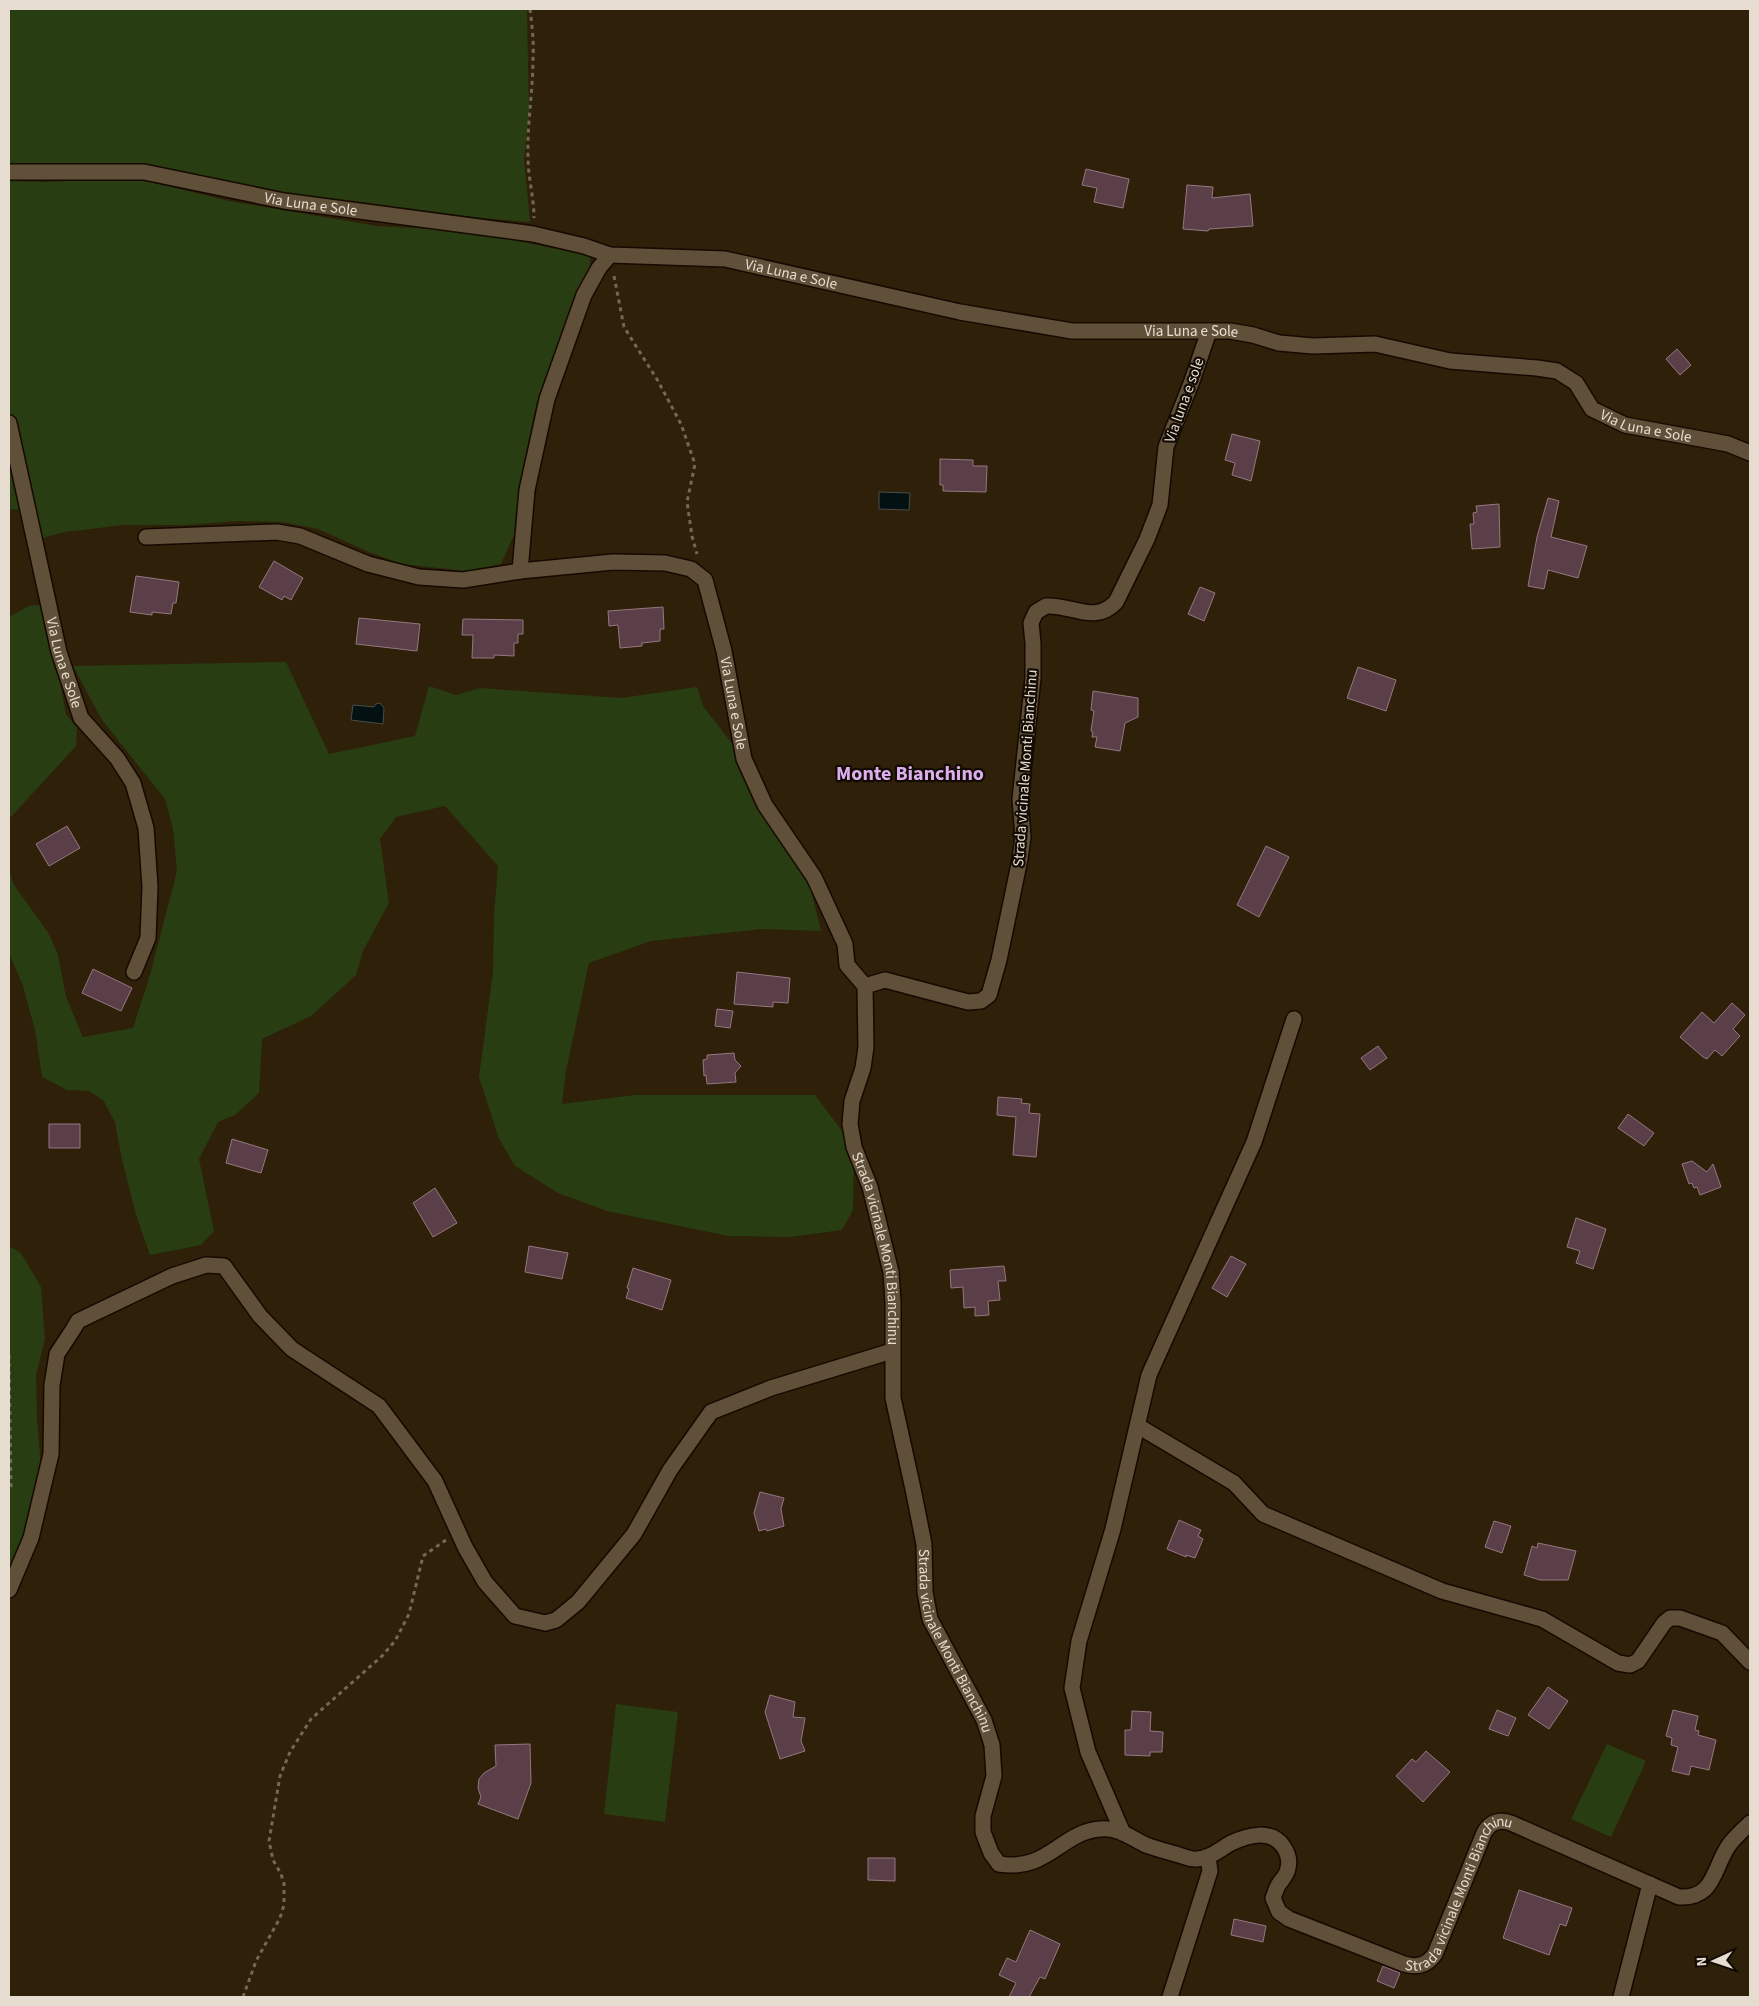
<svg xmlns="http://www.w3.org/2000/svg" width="1759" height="2006" font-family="'Source Sans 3',sans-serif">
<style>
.green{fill:#283d12}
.water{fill:#041112;stroke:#484e4b}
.building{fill:#5a3e48;stroke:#967781}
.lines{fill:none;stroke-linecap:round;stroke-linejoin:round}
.minor-casing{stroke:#160900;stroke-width:18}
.path{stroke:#756855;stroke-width:3;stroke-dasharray:4 4;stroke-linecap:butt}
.minor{stroke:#605039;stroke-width:15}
.labels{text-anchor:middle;stroke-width:4.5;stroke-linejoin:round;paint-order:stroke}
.street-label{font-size:15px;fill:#e6dccf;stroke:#110b04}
.district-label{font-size:20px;font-weight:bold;fill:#ddaeed;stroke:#110b04}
</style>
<rect width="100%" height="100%" fill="#2e2009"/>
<path class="green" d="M 9,9 L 527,9 L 529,115 L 524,159 L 530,221 L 527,222 L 437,214 L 295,196 L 211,180 L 9,166 Z
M 85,180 L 147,181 L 229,201 L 377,226 L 473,231 L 551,248 L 578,251 L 590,258 L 590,273 L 571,306 L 536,406 L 518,494 L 514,535 L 501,564 L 466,571 L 402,564 L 369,552 L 318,529 L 283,522 L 238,521 L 187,525 L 124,525 L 65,532 L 38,539 L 20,453 L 9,410 L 9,181 L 47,182 Z
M 9,442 L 24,510 L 9,509 Z
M 40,605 L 48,615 L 66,714 L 77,728 L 76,746 L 9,819 L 9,617 L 29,606 Z
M 286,662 L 329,754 L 415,736 L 429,686 L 456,695 L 480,688 L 621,698 L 697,687 L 703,706 L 744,759 L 804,863 L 821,931 L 762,929 L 651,941 L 589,963 L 566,1071 L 562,1104 L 635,1095 L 815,1095 L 854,1147 L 853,1210 L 842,1230 L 790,1237 L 728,1236 L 607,1211 L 558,1193 L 515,1166 L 499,1139 L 479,1077 L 493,972 L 494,914 L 498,866 L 445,806 L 396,817 L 380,839 L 389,903 L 363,951 L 356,975 L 311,1016 L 262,1039 L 259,1093 L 235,1115 L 218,1122 L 199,1159 L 214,1231 L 201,1245 L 150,1255 L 136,1215 L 122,1160 L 115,1122 L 103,1100 L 89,1091 L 67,1090 L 42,1077 L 35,1030 L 23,986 L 9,953 L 9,869 L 14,885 L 49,934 L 58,955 L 66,997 L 83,1037 L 133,1028 L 150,975 L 177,871 L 173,828 L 165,799 L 102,720 L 73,666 Z
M 9,1246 L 21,1253 L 41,1287 L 45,1339 L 36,1375 L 37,1420 L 43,1487 L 9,1590 Z
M 616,1704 L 678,1712 L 665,1822 L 604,1814 Z
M 1607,1744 L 1646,1761 L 1611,1837 L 1571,1819 Z"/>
<path class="water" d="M 879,492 L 910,493 L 909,510 L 879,509 Z
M 380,703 L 384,708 L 383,724 L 351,720 L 353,705 L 374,707 L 376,704 Z"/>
<path class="building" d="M 1086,169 L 1129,179 L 1123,208 L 1094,202 L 1097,188 L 1082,185 Z
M 1187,185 L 1213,187 L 1212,198 L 1250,194 L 1253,226 L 1209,229 L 1208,231 L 1183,229 Z
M 1677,349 L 1691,365 L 1680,375 L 1666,359 Z
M 1232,434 L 1260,441 L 1251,481 L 1232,475 L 1235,463 L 1225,460 Z
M 940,459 L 973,460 L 973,466 L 987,466 L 986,492 L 943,491 L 943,485 L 940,485 Z
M 1548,498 L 1559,501 L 1551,537 L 1587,546 L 1578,578 L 1548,570 L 1544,589 L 1528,586 L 1537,537 Z
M 1499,504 L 1500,547 L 1472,549 L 1470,524 L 1474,524 L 1473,513 L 1477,512 L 1476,506 Z
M 274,561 L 303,578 L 291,600 L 284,596 L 282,600 L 259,587 Z
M 136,576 L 179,582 L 176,603 L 173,603 L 171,614 L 152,612 L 152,615 L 130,612 Z
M 1200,587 L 1215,593 L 1204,621 L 1188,614 Z
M 663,607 L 664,629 L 660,629 L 660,641 L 642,643 L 642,646 L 620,648 L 618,625 L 609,626 L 608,611 Z
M 359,618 L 420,624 L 417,651 L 356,644 Z
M 463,619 L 523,620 L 523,634 L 518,634 L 518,643 L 514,643 L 514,656 L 494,655 L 494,658 L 472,658 L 473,635 L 462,635 Z
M 1358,667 L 1396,680 L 1386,711 L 1347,698 Z
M 1093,691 L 1138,698 L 1138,717 L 1125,723 L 1120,751 L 1095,747 L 1097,737 L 1092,737 L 1093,732 L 1091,731 L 1094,711 L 1091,710 Z
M 67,826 L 80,848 L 49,866 L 36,844 Z
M 1266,846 L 1289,857 L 1259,917 L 1237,905 Z
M 93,969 L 132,988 L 121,1011 L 82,993 Z
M 737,972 L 790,978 L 788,1003 L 773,1002 L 773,1007 L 734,1004 Z
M 1732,1003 L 1745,1015 L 1733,1029 L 1740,1036 L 1722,1056 L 1715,1050 L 1707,1059 L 1703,1057 L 1680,1037 L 1702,1012 L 1714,1023 Z
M 717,1009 L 733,1011 L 730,1028 L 715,1026 Z
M 1378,1046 L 1387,1058 L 1370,1070 L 1361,1058 Z
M 734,1053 L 735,1060 L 741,1066 L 735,1073 L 736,1082 L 707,1084 L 706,1075 L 704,1076 L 703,1060 L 707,1059 L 707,1055 Z
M 998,1097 L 1022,1099 L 1021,1103 L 1030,1104 L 1029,1113 L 1040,1114 L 1036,1157 L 1013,1155 L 1016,1117 L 997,1115 Z
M 1628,1114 L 1654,1133 L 1644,1146 L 1618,1128 Z
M 49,1124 L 80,1124 L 80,1148 L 49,1148 Z
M 232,1139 L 268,1150 L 261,1173 L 226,1163 Z
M 1692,1161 L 1707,1172 L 1713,1164 L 1721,1187 L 1700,1195 L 1697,1187 L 1694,1188 L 1692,1183 L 1689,1184 L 1682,1164 Z
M 435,1188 L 457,1223 L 433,1237 L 413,1203 Z
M 1576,1218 L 1606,1229 L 1593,1269 L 1576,1263 L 1580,1251 L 1567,1247 Z
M 529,1246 L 568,1253 L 562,1279 L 525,1272 Z
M 1231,1256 L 1246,1264 L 1227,1297 L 1212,1288 Z
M 1004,1266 L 1006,1281 L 998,1281 L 1000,1300 L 988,1301 L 989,1315 L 975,1316 L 975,1307 L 964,1308 L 963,1287 L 951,1288 L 950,1270 Z
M 633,1268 L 671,1280 L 662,1310 L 626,1298 L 629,1289 L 627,1288 Z
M 760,1492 L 784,1498 L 781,1509 L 784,1526 L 767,1531 L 766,1529 L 759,1531 L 754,1513 Z
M 1179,1520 L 1201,1530 L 1198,1536 L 1203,1539 L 1195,1558 L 1186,1555 L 1186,1557 L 1167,1549 Z
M 1494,1521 L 1511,1526 L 1502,1553 L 1485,1547 Z
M 1538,1543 L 1576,1551 L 1568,1580 L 1540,1580 L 1524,1575 L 1532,1546 L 1537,1548 Z
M 1548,1687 L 1568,1701 L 1549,1729 L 1528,1715 Z
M 770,1695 L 795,1702 L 793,1717 L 805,1718 L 801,1741 L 805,1751 L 780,1759 L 765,1712 Z
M 1497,1710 L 1516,1718 L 1508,1736 L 1489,1729 Z
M 1673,1710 L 1698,1716 L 1695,1730 L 1699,1731 L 1698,1735 L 1716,1740 L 1709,1770 L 1691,1766 L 1689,1775 L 1672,1771 L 1678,1747 L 1671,1745 L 1672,1738 L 1666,1736 Z
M 1132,1711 L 1151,1712 L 1150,1731 L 1163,1732 L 1162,1752 L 1150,1752 L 1150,1756 L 1125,1755 L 1125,1730 L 1131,1730 Z
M 530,1744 L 531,1783 L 518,1819 L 478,1804 L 481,1797 L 478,1788 L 479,1779 L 484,1773 L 496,1766 L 495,1745 Z
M 1426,1751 L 1450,1772 L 1423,1802 L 1396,1776 L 1412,1759 L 1416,1762 Z
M 868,1858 L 895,1858 L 895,1881 L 868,1880 Z
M 1519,1890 L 1572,1908 L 1566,1926 L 1560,1924 L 1549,1955 L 1503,1938 Z
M 1234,1919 L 1266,1926 L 1263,1942 L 1231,1935 Z
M 1030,1930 L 1060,1944 L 1045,1979 L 1040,1977 L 1029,1997 L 1009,1997 L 1016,1983 L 999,1975 L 1007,1958 L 1016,1962 Z
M 1383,1966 L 1400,1973 L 1394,1988 L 1377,1981 Z"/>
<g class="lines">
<defs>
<g id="minor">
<path id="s1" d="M 9,172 L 144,172 L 284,201 L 533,234 L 584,246 L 610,255 L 725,259 L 960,312 L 1072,331 L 1230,331 L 1253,335 L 1279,343 L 1313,346 L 1375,344 L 1450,361 L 1537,368 L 1557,371 L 1576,383 L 1592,409 L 1625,425 L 1728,444 L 1750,453"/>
<path id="s2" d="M 1209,331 L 1192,381 L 1166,447 L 1160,505 L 1147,539 L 1116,602 C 1094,625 1072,604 1046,606 L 1036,612 L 1031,623 L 1033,643 L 1033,678 L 1020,799 L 1023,837 L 1020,859 L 999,960 L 989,995 L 981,1001 L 968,1002 L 885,980 L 865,986 L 866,1047 L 863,1068 L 852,1101 L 850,1124 L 854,1147 L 870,1187 L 891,1272 L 893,1302 L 893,1398 L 913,1489 L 924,1544 L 925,1592 L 930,1619 L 984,1720 L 992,1745 L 994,1776 L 983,1816 L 983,1832 L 991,1853 L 999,1864 C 1048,1872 1061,1832 1100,1829 C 1119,1827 1131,1838 1146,1845 C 1157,1849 1168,1852 1179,1855 C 1185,1857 1192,1860 1197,1859 C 1211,1858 1220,1849 1231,1843 C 1248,1835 1271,1829 1283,1846 C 1288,1853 1290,1860 1288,1868 C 1287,1875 1283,1878 1279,1884 C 1276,1888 1275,1894 1273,1898 L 1279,1912 L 1289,1919 L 1404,1964 C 1417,1968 1427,1965 1435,1954 L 1484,1833 C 1490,1822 1499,1819 1511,1823 L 1679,1897 C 1715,1899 1713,1868 1729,1845 C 1735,1837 1743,1830 1750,1823"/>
<path id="s3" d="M 9,423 L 59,652 L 81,718 L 117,758 L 133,783 L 146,828 L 150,887 L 148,938 L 134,972"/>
<path id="s4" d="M 146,537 L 277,532 L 300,536 L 368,564 L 419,577 L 463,580 L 520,571 L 613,562 L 665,563 L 691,569 L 705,580 L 724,651 L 744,759 L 765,805 L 814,877 L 845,944 L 847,965 L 865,986"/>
<path d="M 520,571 L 527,490 L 547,399 L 584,295 L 599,268 L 610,255"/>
<path d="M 1138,1426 L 1234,1483 L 1263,1514 L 1442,1591 L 1542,1619 L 1618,1663 L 1630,1665 L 1638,1661 L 1664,1623 L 1670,1618 L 1680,1618 L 1722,1633 L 1750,1662"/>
<path d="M 9,1590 L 31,1538 L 51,1454 L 52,1385 L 57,1354 L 74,1328 L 78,1321 L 172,1276 L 206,1265 L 224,1266 L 260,1316 L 292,1349 L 379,1406 L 435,1481 L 465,1547 L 485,1582 L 515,1616 L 545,1623 L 556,1620 L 578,1602 L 634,1534 L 670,1470 L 711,1412 L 771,1388 L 892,1351"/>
<path d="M 1122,1831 L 1088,1752 L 1072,1688 L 1079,1641 L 1113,1529 L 1149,1375 L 1254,1142 L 1294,1019"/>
<path d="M 1170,1997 L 1210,1871 L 1208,1857"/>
<path d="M 1621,1997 L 1650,1884"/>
</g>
</defs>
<use href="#minor" class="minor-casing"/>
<path class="path" d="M 530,9 C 532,25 534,42 533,58 C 533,91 527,124 528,157 C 528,178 534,197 534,218
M 614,276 L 624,327 L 658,381 L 681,424 L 695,464 L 687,502 L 692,536 L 697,554
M 9,1355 L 11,1486 L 9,1490
M 243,1997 L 256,1961 L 280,1918 L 284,1905 L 284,1884 L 281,1874 L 273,1860 L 269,1841 L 280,1776 L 290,1752 L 311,1719 L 382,1656 L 395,1641 L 409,1614 L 423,1556 L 446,1540"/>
<use href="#minor" class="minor"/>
</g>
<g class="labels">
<g class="street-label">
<text dy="5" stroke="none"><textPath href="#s1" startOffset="305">Via Luna e Sole</textPath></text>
<text dy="5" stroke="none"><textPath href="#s1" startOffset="792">Via Luna e Sole</textPath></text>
<text dy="5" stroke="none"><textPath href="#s1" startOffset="1198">Via Luna e Sole</textPath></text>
<text transform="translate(1184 400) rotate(-70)" y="5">Via luna e sole</text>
<text dy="5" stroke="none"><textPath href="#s1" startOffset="1678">Via Luna e Sole</textPath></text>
<text dy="5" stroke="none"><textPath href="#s3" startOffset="246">Via Luna e Sole</textPath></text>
<text dy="5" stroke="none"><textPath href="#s4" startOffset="699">Via Luna e Sole</textPath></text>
<text transform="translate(1025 768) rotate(-86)" y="5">Strada vicinale Monti Bianchinu</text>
<text dy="5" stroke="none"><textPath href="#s2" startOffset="1161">Strada vicinale Monti Bianchinu</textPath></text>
<text dy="5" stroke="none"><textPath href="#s2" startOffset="1566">Strada vicinale Monti Bianchinu</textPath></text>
<text dy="5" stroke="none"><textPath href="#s2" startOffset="2418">Strada vicinale Monti Bianchinu</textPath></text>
</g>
<g class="district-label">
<text x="910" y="780">Monte Bianchino</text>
</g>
</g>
<rect width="1759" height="2006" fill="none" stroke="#e6dccf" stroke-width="20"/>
<g transform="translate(1714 1961) rotate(267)" stroke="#110b04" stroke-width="4" paint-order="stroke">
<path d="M0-4L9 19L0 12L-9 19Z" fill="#e6dccf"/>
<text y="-8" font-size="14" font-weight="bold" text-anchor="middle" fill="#e6dccf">N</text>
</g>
</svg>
